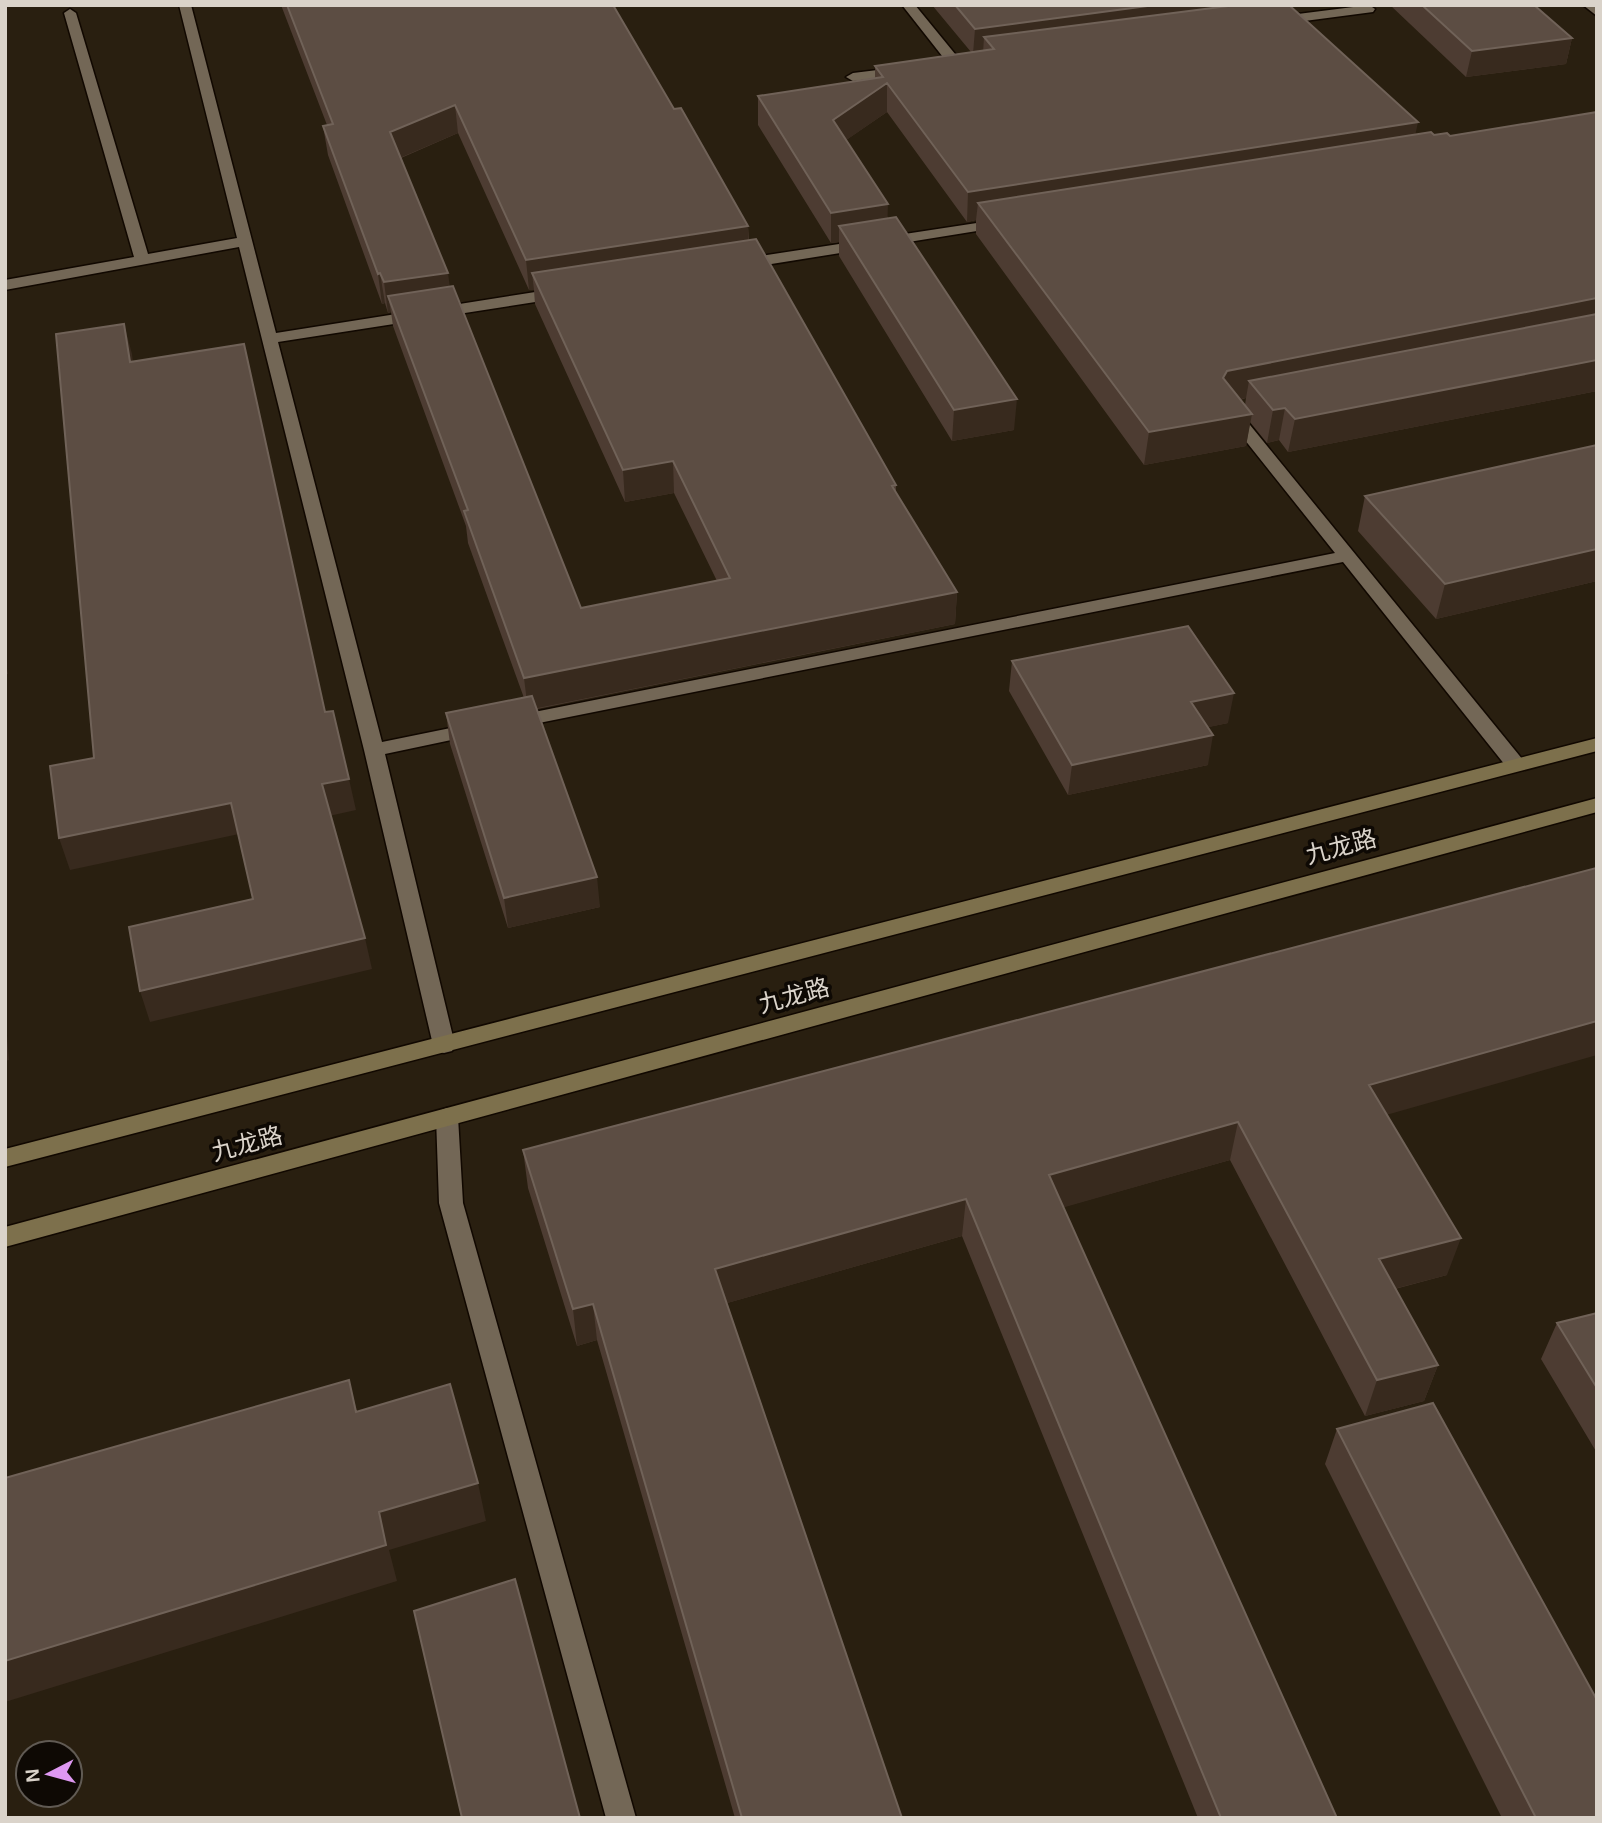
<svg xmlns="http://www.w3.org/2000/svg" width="1602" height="1823" font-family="Helvetica,'Noto Sans SC',sans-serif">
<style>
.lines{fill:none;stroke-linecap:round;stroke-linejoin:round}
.minor-casing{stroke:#110800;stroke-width:3}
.secondary-casing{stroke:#110800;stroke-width:3}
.minor{fill:#736756;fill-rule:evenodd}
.secondary{fill:#7d704c;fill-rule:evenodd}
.wall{fill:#4d3c32;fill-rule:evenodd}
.shaded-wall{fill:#382a1e}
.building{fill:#5c4d43;stroke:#706258;stroke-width:2}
.labels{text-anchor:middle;stroke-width:7;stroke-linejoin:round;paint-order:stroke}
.street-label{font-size:24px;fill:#dad3ca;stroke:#0e0904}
</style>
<rect width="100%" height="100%" fill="#291f10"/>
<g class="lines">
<defs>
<path id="minor" d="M 179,5 L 191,5 L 276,333 L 561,288 L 569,293 L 561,298 L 278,342 L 382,742 L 475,723 L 482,724 L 485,729 L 482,734 L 475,735 L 385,754 L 455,1045 L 452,1051 L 444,1053 L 436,1051 L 433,1045 L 364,750 L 239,247 L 5,290 L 5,280 L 134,257 L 64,13 L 70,9 L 76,13 L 148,254 L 237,238 Z
M 902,5 L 915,5 L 960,60 L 960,66 L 950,66 Z
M 1369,5 L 1375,9 L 1373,12 L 1274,25 L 1268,21 L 1274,17 Z
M 1583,5 L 1597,5 L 1597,16 Z
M 902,67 L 907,68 L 907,74 L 853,81 L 846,77 L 853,73 Z
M 1003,219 L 1010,223 L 1008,226 L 741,269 L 733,264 L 741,259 Z
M 1231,407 L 1237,409 L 1523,760 L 1526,765 L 1523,770 L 1509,770 L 1343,562 L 514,728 L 507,726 L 504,722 L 507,718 L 514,716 L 1335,553 L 1225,415 L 1223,412 L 1225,409 Z
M 447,1108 L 455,1111 L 458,1117 L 463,1203 L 636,1818 L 606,1818 L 439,1203 L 436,1117 L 439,1111 Z"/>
<path id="secondary" d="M 1597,738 L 1597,751 L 5,1167 L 5,1149 Z
M 1597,798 L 1597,812 L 5,1247 L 5,1227 Z"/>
</defs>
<use href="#minor" class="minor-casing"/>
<use href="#secondary" class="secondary-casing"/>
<use href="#minor" class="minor"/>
<use href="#secondary" class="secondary"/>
</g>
<path class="wall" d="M 281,5 L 613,5 L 674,109 L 748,226 L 749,240 L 896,485 L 896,493 L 957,592 L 955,624 L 537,709 L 600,907 L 508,928 L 450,744 L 446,713 L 524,698 L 468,543 L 466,526 L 393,326 L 391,312 L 388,313 L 385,303 L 382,304 L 328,155 L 323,126 L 327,125 ZM 458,133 L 529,290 L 534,290 L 535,304 L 625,502 L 674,493 L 717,581 L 581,608 L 449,286 L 401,158 Z
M 932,5 L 1301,5 L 1290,7 L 1416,135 L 1450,136 L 1597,112 L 1597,391 L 1288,452 L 1279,440 L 1267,443 L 1250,422 L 1246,446 L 1144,465 L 976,234 L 976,220 L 967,222 L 887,112 L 846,140 L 888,218 L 1014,430 L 952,441 L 839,256 L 839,242 L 831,243 L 758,125 L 758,96 L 875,78 L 875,66 L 971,52 ZM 1246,398 L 1245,405 L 1240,400 Z
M 1390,5 L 1539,5 L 1535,6 L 1572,38 L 1566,64 L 1466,77 Z
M 1597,445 L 1597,581 L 1436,619 L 1358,531 L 1365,496 Z
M 1012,661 L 1228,723 L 1208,727 L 1208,765 L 1068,795 L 1009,691 Z
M 1387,1115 L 1447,1275 L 1395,1289 L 1438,1365 L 1424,1401 L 1365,1416 L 1230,1160 L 1063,1207 L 1337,1818 L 1198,1818 L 962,1236 L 727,1303 L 902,1818 L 735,1818 L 597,1340 L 577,1346 L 528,1188 L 523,1150 Z
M 1597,1313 L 1597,1453 L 1541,1359 L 1557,1323 Z
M 1337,1429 L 1597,1818 L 1502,1818 L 1325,1464 Z"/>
<path class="shaded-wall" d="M 1155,5 L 1301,5 L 1267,10 L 984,37 L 983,53 L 973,54 L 975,29 Z
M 1572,38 L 1566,64 L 1466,77 L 1472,51 Z
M 887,83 L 887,112 L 832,150 L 833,120 Z
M 455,105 L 458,133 L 395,160 L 390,132 Z
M 1418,122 L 1412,151 L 978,203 L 976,220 L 967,222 L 968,192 Z
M 888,204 L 887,234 L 839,226 L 839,242 L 831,243 L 831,213 Z
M 748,226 L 749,256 L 532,273 L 534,290 L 529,290 L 526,260 Z
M 380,273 L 385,303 L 382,304 L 378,274 Z
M 448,273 L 452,303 L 388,296 L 391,312 L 388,313 L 384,282 Z
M 1597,298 L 1596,328 L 1249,381 L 1246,398 L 1221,403 L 1223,378 L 1227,371 Z
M 124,324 L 132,354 L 137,392 L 130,362 Z
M 1597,360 L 1597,391 L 1288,452 L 1295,419 Z
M 1017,399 L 1014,430 L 952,441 L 954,410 Z
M 1285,408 L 1279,440 L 1267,443 L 1273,410 Z
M 1252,414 L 1246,446 L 1144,465 L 1149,432 Z
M 673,461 L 674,493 L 625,502 L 623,470 Z
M 1597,549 L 1597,581 L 1436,619 L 1445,584 Z
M 957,592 L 955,624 L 528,710 L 524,678 Z
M 5,657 L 8,674 L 5,675 Z
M 1234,693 L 1228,723 L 1186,732 L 1191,702 Z
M 1213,735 L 1208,765 L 1068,795 L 1072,765 Z
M 349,779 L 356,810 L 329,816 L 322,784 Z
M 231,803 L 239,834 L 70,870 L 59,838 Z
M 597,877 L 600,907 L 508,928 L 504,898 Z
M 365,938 L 372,969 L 150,1022 L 140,991 Z
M 5,1011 L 9,1060 L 5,1061 Z
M 1597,1021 L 1597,1055 L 1358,1123 L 1369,1085 Z
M 1238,1122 L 1230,1160 L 1044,1213 L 1049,1175 Z
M 966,1199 L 962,1236 L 717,1306 L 715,1269 Z
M 1461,1238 L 1447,1275 L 1367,1296 L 1379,1259 Z
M 593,1304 L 597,1340 L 577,1346 L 573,1309 Z
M 1438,1365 L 1424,1401 L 1365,1416 L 1377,1380 Z
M 349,1380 L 359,1419 L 356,1412 Z
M 478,1483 L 486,1521 L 389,1550 L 397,1581 L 5,1702 L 5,1661 L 379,1512 Z"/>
<path class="building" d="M 287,5 L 613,5 L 674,109 L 681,108 L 748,226 L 526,260 L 455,105 L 390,132 L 448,273 L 384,282 L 380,273 L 378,274 L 323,126 L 333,124 Z
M 955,5 L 1155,5 L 975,29 Z
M 1236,5 L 1289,5 L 1418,122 L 968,192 L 887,83 L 833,120 L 888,204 L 831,213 L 758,96 L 883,77 L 875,66 L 994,49 L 984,37 Z
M 1422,5 L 1534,5 L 1572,38 L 1472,51 Z
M 1597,112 L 1597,298 L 1227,371 L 1223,378 L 1252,414 L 1149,432 L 978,203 L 1431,132 L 1434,135 L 1447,133 L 1450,136 Z
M 896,217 L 1017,399 L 954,410 L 839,226 Z
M 756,239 L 896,485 L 892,486 L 957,592 L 524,678 L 464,511 L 468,510 L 388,296 L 453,286 L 581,608 L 730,578 L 673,461 L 623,470 L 532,273 Z
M 1597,314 L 1597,360 L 1295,419 L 1285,408 L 1273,410 L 1249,381 Z
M 124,324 L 130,362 L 244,344 L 325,712 L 333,711 L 349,779 L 322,784 L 365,938 L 140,991 L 129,927 L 253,899 L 231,803 L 59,838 L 50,766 L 94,758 L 56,334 Z
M 1597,445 L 1597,549 L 1445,584 L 1365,496 Z
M 1188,626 L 1234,693 L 1191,702 L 1213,735 L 1072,765 L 1012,661 Z
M 532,696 L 597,877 L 504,898 L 446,713 Z
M 1596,868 L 1597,869 L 1597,1021 L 1369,1085 L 1461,1238 L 1379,1259 L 1438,1365 L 1377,1380 L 1238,1122 L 1049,1175 L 1337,1818 L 1221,1818 L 966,1199 L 715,1269 L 902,1818 L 742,1818 L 593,1304 L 573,1309 L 523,1150 Z
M 1597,1313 L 1597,1388 L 1557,1323 Z
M 349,1380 L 356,1412 L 450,1384 L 478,1483 L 379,1512 L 386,1545 L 5,1661 L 5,1478 Z
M 1433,1403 L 1597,1700 L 1597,1818 L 1536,1818 L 1337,1429 Z
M 515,1579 L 580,1818 L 462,1818 L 414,1611 Z"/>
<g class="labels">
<g class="street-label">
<text transform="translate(1341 847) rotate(-15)" y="8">九龙路</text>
<text transform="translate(794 996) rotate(-15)" y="8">九龙路</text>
<text transform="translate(247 1144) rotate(-15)" y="8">九龙路</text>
</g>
</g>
<rect width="1602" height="1823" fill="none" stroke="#dad3ca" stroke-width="14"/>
<g transform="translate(49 1774) rotate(264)"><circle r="33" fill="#0e0904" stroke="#605a53" stroke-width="2"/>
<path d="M0-5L12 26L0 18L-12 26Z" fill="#de98f2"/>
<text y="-10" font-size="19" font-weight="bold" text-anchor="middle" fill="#dad3ca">N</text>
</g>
</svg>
